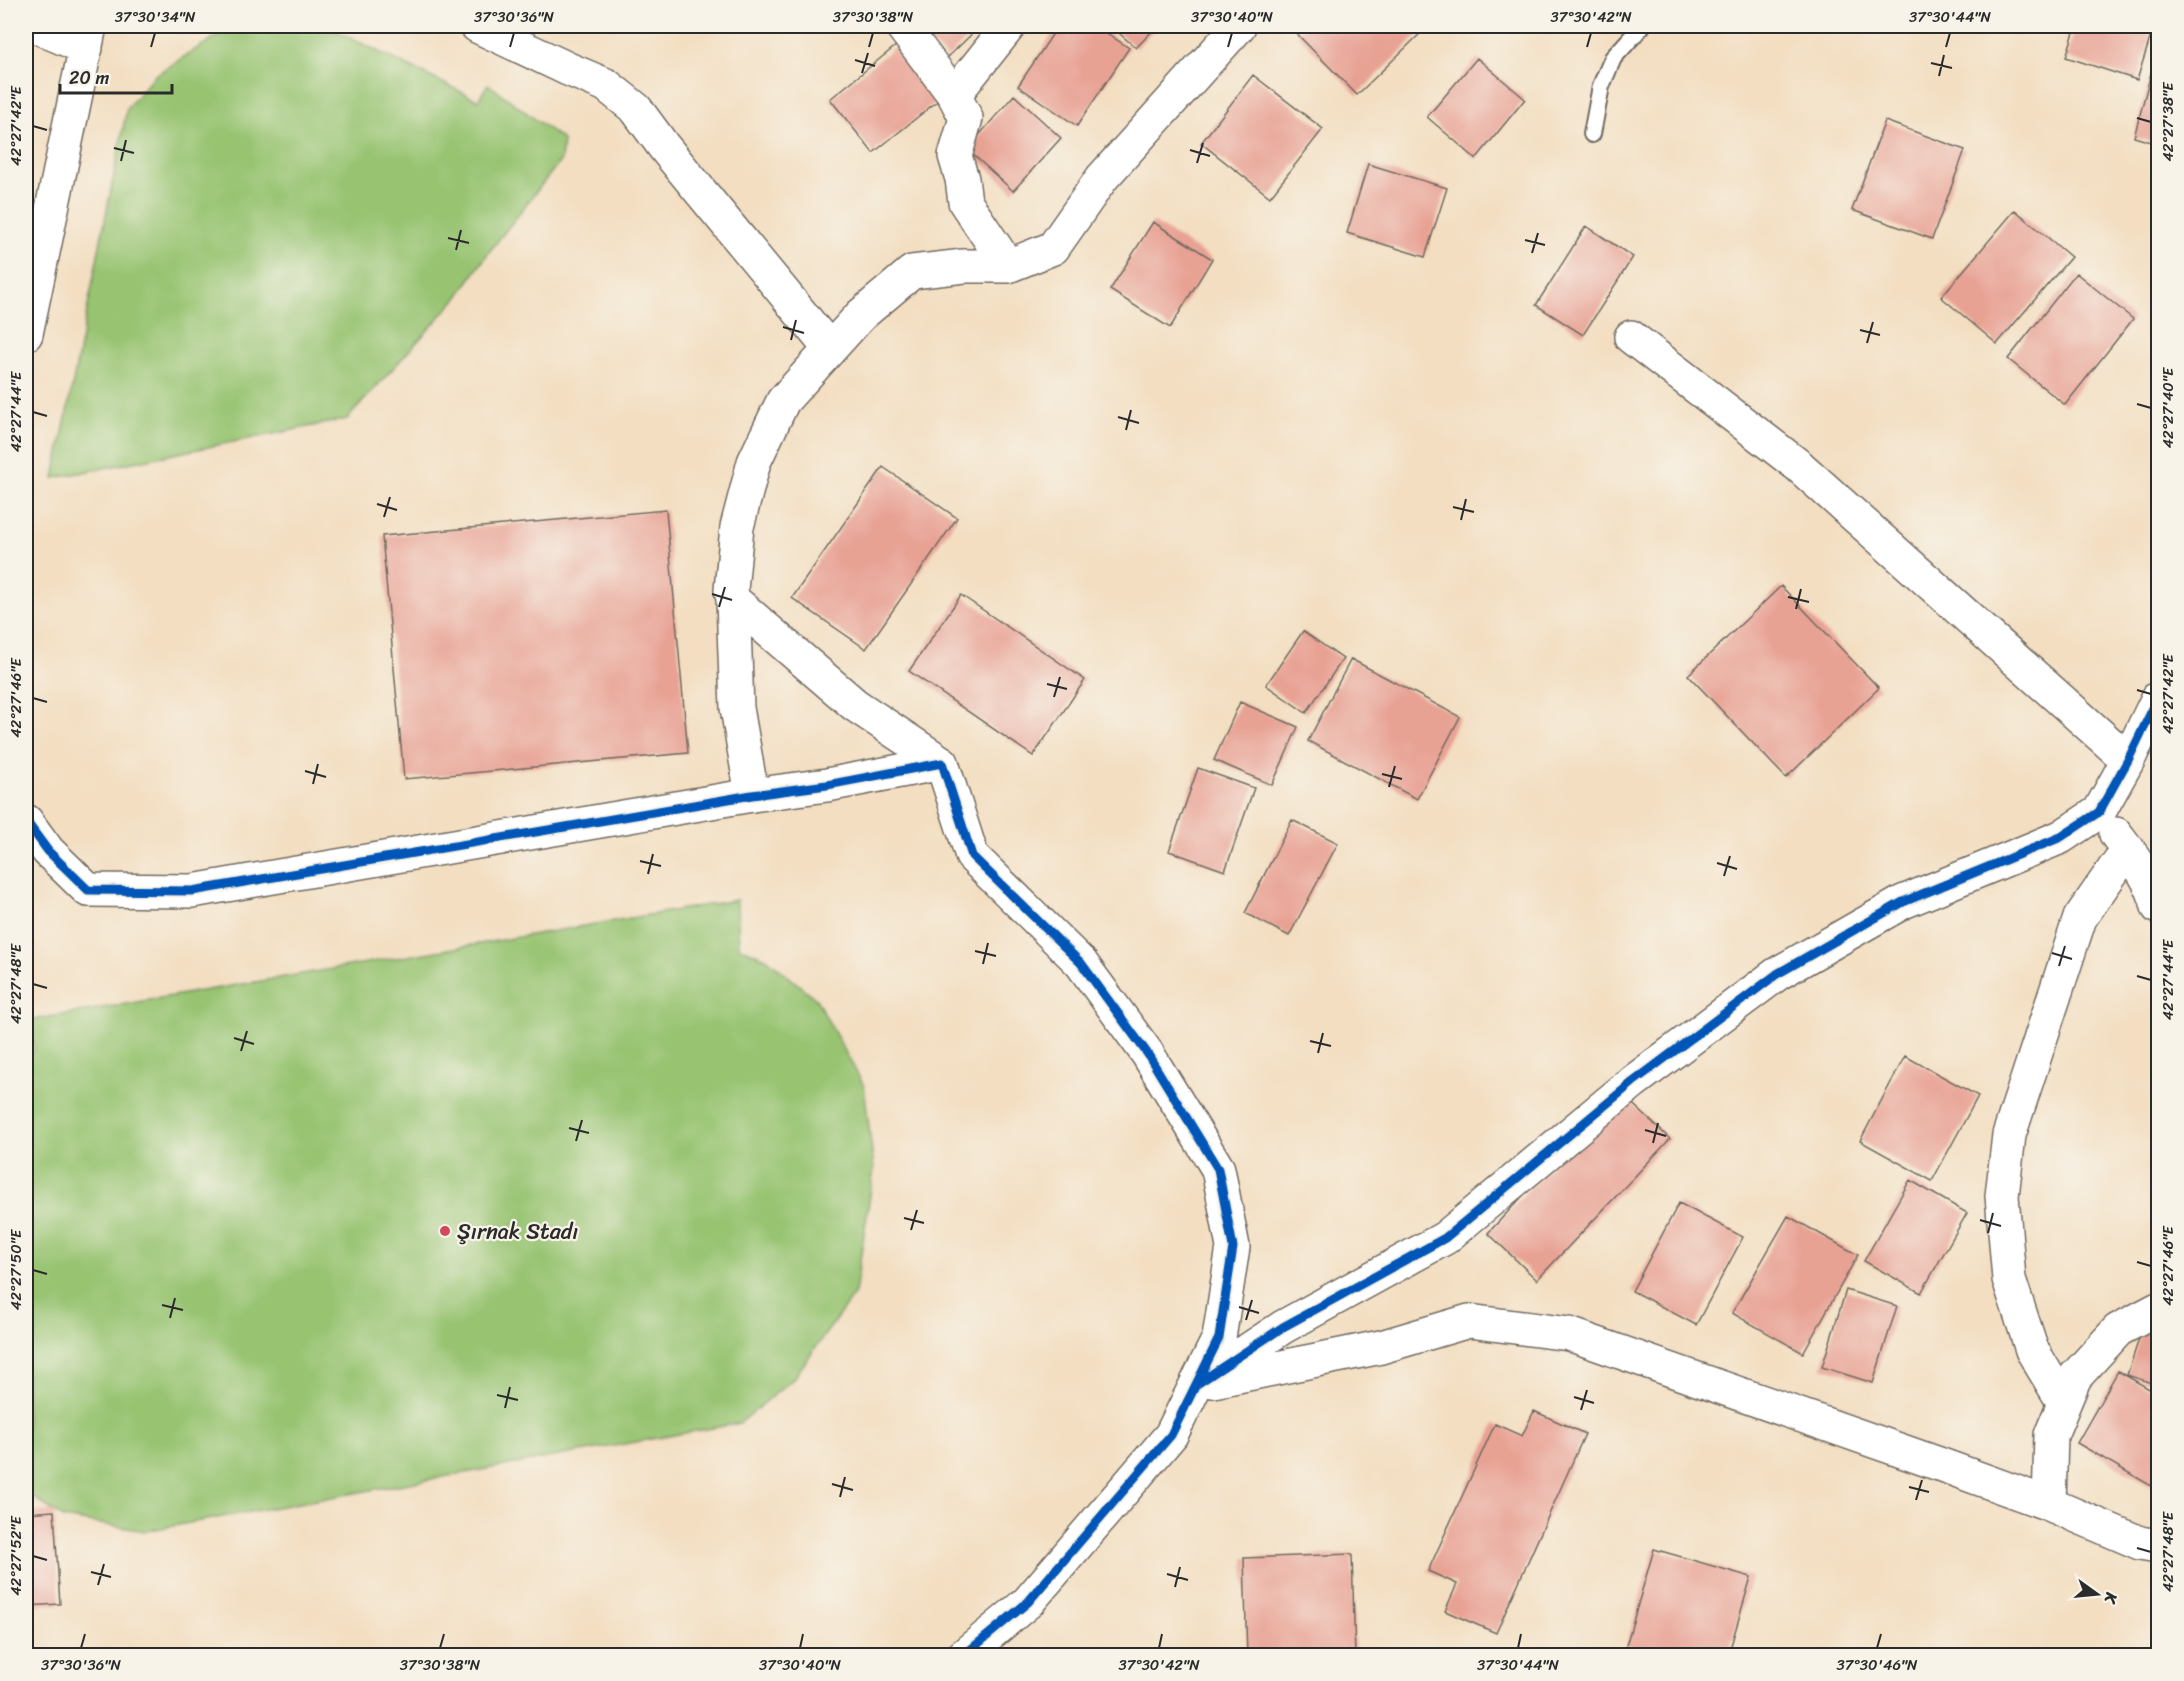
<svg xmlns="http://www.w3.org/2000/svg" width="2184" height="1681" font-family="Sriracha,sans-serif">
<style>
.green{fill:#98c472;stroke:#62784e;stroke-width:1.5}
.building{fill:#e8a294}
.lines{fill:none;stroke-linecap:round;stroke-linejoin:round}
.service-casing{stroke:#716a60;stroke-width:20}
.minor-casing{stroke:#716a60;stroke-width:36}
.tertiary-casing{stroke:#716a60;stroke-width:36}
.service{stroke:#fff;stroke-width:16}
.minor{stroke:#fff;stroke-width:33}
.tertiary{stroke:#fff;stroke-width:33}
.cycleway-casing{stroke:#f7f3e8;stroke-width:13}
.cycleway{stroke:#0057b8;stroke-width:9}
.ticks{fill:none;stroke:#2b2b2b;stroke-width:2}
.poi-dot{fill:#d1495b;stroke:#f7f3e8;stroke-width:2}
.labels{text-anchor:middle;stroke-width:4.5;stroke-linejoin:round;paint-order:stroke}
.poi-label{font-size:22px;fill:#2b2b2b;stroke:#f7f3e8;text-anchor:start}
.neatline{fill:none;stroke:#2b2b2b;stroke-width:2}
.ticks-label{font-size:15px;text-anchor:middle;fill:#2b2b2b}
</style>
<rect width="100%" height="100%" fill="#f7f3e8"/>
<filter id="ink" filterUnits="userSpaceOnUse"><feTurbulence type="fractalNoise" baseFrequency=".0167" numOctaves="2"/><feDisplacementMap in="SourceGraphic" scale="12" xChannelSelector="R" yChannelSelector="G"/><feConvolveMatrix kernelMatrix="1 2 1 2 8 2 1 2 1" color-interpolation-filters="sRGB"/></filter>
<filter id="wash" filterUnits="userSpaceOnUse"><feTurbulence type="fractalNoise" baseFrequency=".008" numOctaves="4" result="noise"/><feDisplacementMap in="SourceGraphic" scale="24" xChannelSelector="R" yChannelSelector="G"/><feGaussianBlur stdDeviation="1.35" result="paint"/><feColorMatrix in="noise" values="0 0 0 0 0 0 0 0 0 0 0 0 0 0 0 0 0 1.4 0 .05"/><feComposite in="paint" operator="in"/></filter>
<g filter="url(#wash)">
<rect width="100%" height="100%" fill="#f3dec1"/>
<path class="green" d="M 233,26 L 326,26 L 478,100 L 488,84 L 563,140 L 561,160 L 489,252 L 457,298 L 347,419 L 54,478 L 127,108 L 155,75 Z
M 737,900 L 739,947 L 766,958 L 816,999 L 864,1086 L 874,1169 L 855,1293 L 793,1379 L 740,1423 L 145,1531 L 63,1518 L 26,1492 L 26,1059 L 34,1051 L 31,1020 Z"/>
<g id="blocks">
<path class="building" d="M 915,26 L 980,26 L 947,58 Z
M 1058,26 L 1096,26 L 1129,48 L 1077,126 L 1018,86 Z
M 1111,26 L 1157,26 L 1136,48 Z
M 1306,26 L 1428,26 L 1357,95 L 1297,34 Z
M 2076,26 L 2154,26 L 2137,80 L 2066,57 Z
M 897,45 L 940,99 L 873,153 L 830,99 Z
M 2158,47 L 2158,144 L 2134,137 Z
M 1477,58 L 1525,99 L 1476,159 L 1427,117 Z
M 1253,75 L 1323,129 L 1270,197 L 1201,143 Z
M 1014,95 L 1061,138 L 1013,191 L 967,149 Z
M 1885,121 L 1965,150 L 1932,239 L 1852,210 Z
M 1368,164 L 1447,188 L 1425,257 L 1347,233 Z
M 2015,210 L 2071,257 L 1997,344 L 1941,297 Z
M 1153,222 L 1212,259 L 1170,328 L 1110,290 Z
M 1586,226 L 1633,257 L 1583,335 L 1536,305 Z
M 2076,273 L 2133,319 L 2065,405 L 2008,359 Z
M 883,467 L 957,518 L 866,649 L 792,598 Z
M 666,510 L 688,753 L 404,779 L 382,536 Z
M 1781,586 L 1879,688 L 1786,778 L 1688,675 Z
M 961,595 L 1085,680 L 1033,756 L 909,671 Z
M 1303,631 L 1343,659 L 1306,713 L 1266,685 Z
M 1351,659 L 1460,717 L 1417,799 L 1308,741 Z
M 1240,702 L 1298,727 L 1272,785 L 1214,760 Z
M 1198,768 L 1254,788 L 1225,871 L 1169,851 Z
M 1292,820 L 1338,843 L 1289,936 L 1245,913 Z
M 1905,1056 L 1978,1096 L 1932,1181 L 1860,1141 Z
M 1620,1092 L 1670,1139 L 1537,1280 L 1488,1233 Z
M 1910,1180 L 1967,1213 L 1921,1293 L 1864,1261 Z
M 1679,1203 L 1743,1237 L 1696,1325 L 1632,1291 Z
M 1788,1216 L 1858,1255 L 1803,1353 L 1732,1313 Z
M 1846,1290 L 1897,1306 L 1873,1383 L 1822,1367 Z
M 2145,1321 L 2158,1326 L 2158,1385 L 2127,1375 Z
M 2118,1371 L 2158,1394 L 2158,1477 L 2153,1487 L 2077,1443 Z
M 1534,1411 L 1585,1434 L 1496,1633 L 1445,1611 L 1457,1584 L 1428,1571 L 1495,1424 L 1522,1436 Z
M 54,1511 L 60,1604 L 26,1606 L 26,1513 Z
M 1654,1549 L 1751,1577 L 1728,1656 L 1623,1656 Z
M 1352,1554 L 1355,1656 L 1247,1656 L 1244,1558 Z"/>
</g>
</g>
<g filter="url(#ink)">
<use href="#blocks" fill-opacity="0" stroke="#716a60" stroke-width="1.5"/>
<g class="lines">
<defs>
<path id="service" d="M 1592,134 L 1601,86 L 1613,58 L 1642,26"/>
<path id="minor" d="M 35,26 L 86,48
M 477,26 L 568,69 L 606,85 L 636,109 L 664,147 L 830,349
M 902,26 L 954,95 L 966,118 L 955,156 L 962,179 L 965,202 L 1008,266
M 954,95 L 1009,26
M 26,334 L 90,26
M 1631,337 L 1799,466 L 2128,760
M 733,600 L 855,705 L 942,763
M 752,795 L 737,708 L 733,600 L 731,590 L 737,527 L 754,462 L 783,401 L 861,315 L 912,272 L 964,266 L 1008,266 L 1053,248 L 1102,178 L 1239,26
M 2116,834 C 2132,855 2153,881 2158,907
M 1213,1381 L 1381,1347 L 1469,1321 L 1569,1334 L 1939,1464 L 2049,1504 L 2140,1543 L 2158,1546
M 1197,1384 L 1283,1327 L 1445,1238 L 1633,1082 L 1777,974 L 1903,902 L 2061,837 L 2099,812 L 2128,760 L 2158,698
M 2064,1403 L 2032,1350 L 2009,1279 L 2002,1196 L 2009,1135 L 2080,918 L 2128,849
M 2049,1504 L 2051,1435 L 2075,1377 L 2118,1330 L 2158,1309
M 963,1656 L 1028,1602 L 1171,1435 L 1219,1338 L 1233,1247 L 1218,1169 L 1147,1053 L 1081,963"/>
<path id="tertiary" d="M 26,821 L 48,851 L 88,890 L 192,891 L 752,795 L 827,785 L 942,763 L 972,856 L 1081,963"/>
</defs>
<use href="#service" class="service-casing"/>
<use href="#minor" class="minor-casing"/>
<use href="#tertiary" class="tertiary-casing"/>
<use href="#service" class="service"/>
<use href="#minor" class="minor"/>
<use href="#tertiary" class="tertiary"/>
<defs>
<path id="cycleway" d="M 26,821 L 48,851 L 88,890 L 192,891 L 752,795 L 827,785 L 942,763 L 972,856 L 1081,963 L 1147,1053 L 1218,1169 L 1233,1247 L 1219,1338 L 1171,1435 L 1028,1602 L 963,1656
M 1197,1384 L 1283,1327 L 1445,1238 L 1633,1082 L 1777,974 L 1903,902 L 2061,837 L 2099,812 L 2128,760 L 2158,698"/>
</defs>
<use href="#cycleway" class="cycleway-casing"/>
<use href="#cycleway" class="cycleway"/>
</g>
</g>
<path class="ticks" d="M 151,47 L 155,33M 510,47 L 514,33M 869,47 L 873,33M 1228,47 L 1232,33M 1587,47 L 1591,33M 1946,47 L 1950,33M 855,60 L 875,66M 1931,63 L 1952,68M 862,73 L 868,53M 1939,76 L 1944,55M 2137,118 L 2151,122M 33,126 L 47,130M 114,148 L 134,153M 1190,150 L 1210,156M 121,161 L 126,140M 1197,163 L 1203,143M 448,238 L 469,243M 1525,240 L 1545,245M 456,250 L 461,230M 1532,253 L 1538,233M 783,327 L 804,333M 1860,330 L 1880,335M 791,340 L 796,320M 1867,343 L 1873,322M 2137,404 L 2151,408M 33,412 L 47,416M 1118,417 L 1139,423M 1126,430 L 1131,410M 377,504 L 397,510M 1453,507 L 1474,512M 384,517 L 390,497M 1461,520 L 1466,499M 712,594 L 732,600M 1788,597 L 1809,602M 719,607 L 725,587M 1796,609 L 1801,589M 1047,684 L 1067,689M 2137,690 L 2151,694M 1054,697 L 1060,677M 33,698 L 47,702M 305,771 L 326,777M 1382,774 L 1402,779M 313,784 L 318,764M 1389,787 L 1395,766M 640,861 L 661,866M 1717,863 L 1737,869M 648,874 L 653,854M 1724,876 L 1730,856M 975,951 L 996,956M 2052,953 L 2072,959M 983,964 L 988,943M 2059,966 L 2065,946M 2137,976 L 2151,980M 33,984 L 47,988M 234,1038 L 254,1044M 1310,1041 L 1331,1046M 241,1051 L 247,1031M 1318,1053 L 1323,1033M 569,1128 L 589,1133M 1645,1130 L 1666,1136M 576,1141 L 582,1120M 1653,1143 L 1658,1123M 904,1218 L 924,1223M 1980,1220 L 2001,1226M 911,1230 L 917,1210M 1988,1233 L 1993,1213M 2137,1262 L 2151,1266M 33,1270 L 47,1274M 162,1305 L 183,1310M 1239,1307 L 1259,1313M 170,1318 L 175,1298M 1246,1320 L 1252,1300M 497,1395 L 518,1400M 1574,1397 L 1594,1403M 505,1408 L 510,1387M 1581,1410 L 1587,1390M 832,1484 L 853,1490M 1909,1487 L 1929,1492M 840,1497 L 845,1477M 1916,1500 L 1922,1480M 2137,1548 L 2151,1552M 33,1556 L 47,1560M 91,1572 L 111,1577M 1167,1574 L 1188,1580M 98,1585 L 104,1564M 1175,1587 L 1180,1567M 81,1648 L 85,1634M 440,1648 L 444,1634M 800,1648 L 803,1634M 1159,1648 L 1162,1634M 1518,1648 L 1521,1634M 1877,1648 L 1881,1634"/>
<circle class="poi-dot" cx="445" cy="1231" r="6"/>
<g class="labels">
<g class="poi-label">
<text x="457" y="1239">Şırnak Stadı</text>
</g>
</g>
<rect width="2184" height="1681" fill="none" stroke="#f7f3e8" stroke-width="66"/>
<g transform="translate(2097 1594) rotate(105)" stroke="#f7f3e8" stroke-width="4.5" paint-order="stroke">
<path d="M0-4.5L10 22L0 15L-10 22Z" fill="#2b2b2b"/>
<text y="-9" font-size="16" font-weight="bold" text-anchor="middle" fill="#2b2b2b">K</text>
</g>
<path d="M60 84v9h112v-9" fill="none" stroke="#2b2b2b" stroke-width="3"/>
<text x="69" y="84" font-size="18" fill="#2b2b2b" stroke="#f7f3e8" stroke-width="4.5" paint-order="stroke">20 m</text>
<rect x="33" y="33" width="2118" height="1615" class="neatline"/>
<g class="ticks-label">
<text x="155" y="22">37°30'34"N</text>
<text x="514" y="22">37°30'36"N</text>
<text x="873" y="22">37°30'38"N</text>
<text x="1232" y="22">37°30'40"N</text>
<text x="1591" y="22">37°30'42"N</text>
<text x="1950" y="22">37°30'44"N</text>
<text transform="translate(2168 122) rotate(-90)" y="5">42°27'38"E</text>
<text transform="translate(16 126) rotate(-90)" y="5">42°27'42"E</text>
<text transform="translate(2168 408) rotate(-90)" y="5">42°27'40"E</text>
<text transform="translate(16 412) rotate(-90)" y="5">42°27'44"E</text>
<text transform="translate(2168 694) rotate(-90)" y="5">42°27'42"E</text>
<text transform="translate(16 698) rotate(-90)" y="5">42°27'46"E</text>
<text transform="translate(2168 980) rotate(-90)" y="5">42°27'44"E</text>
<text transform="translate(16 984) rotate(-90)" y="5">42°27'48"E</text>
<text transform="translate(2168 1266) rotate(-90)" y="5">42°27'46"E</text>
<text transform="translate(16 1270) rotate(-90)" y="5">42°27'50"E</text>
<text transform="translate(2168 1552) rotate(-90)" y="5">42°27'48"E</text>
<text transform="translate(16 1556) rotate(-90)" y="5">42°27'52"E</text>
<text x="81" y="1670">37°30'36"N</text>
<text x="440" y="1670">37°30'38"N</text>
<text x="800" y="1670">37°30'40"N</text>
<text x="1159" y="1670">37°30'42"N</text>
<text x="1518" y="1670">37°30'44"N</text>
<text x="1877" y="1670">37°30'46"N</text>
</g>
</svg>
